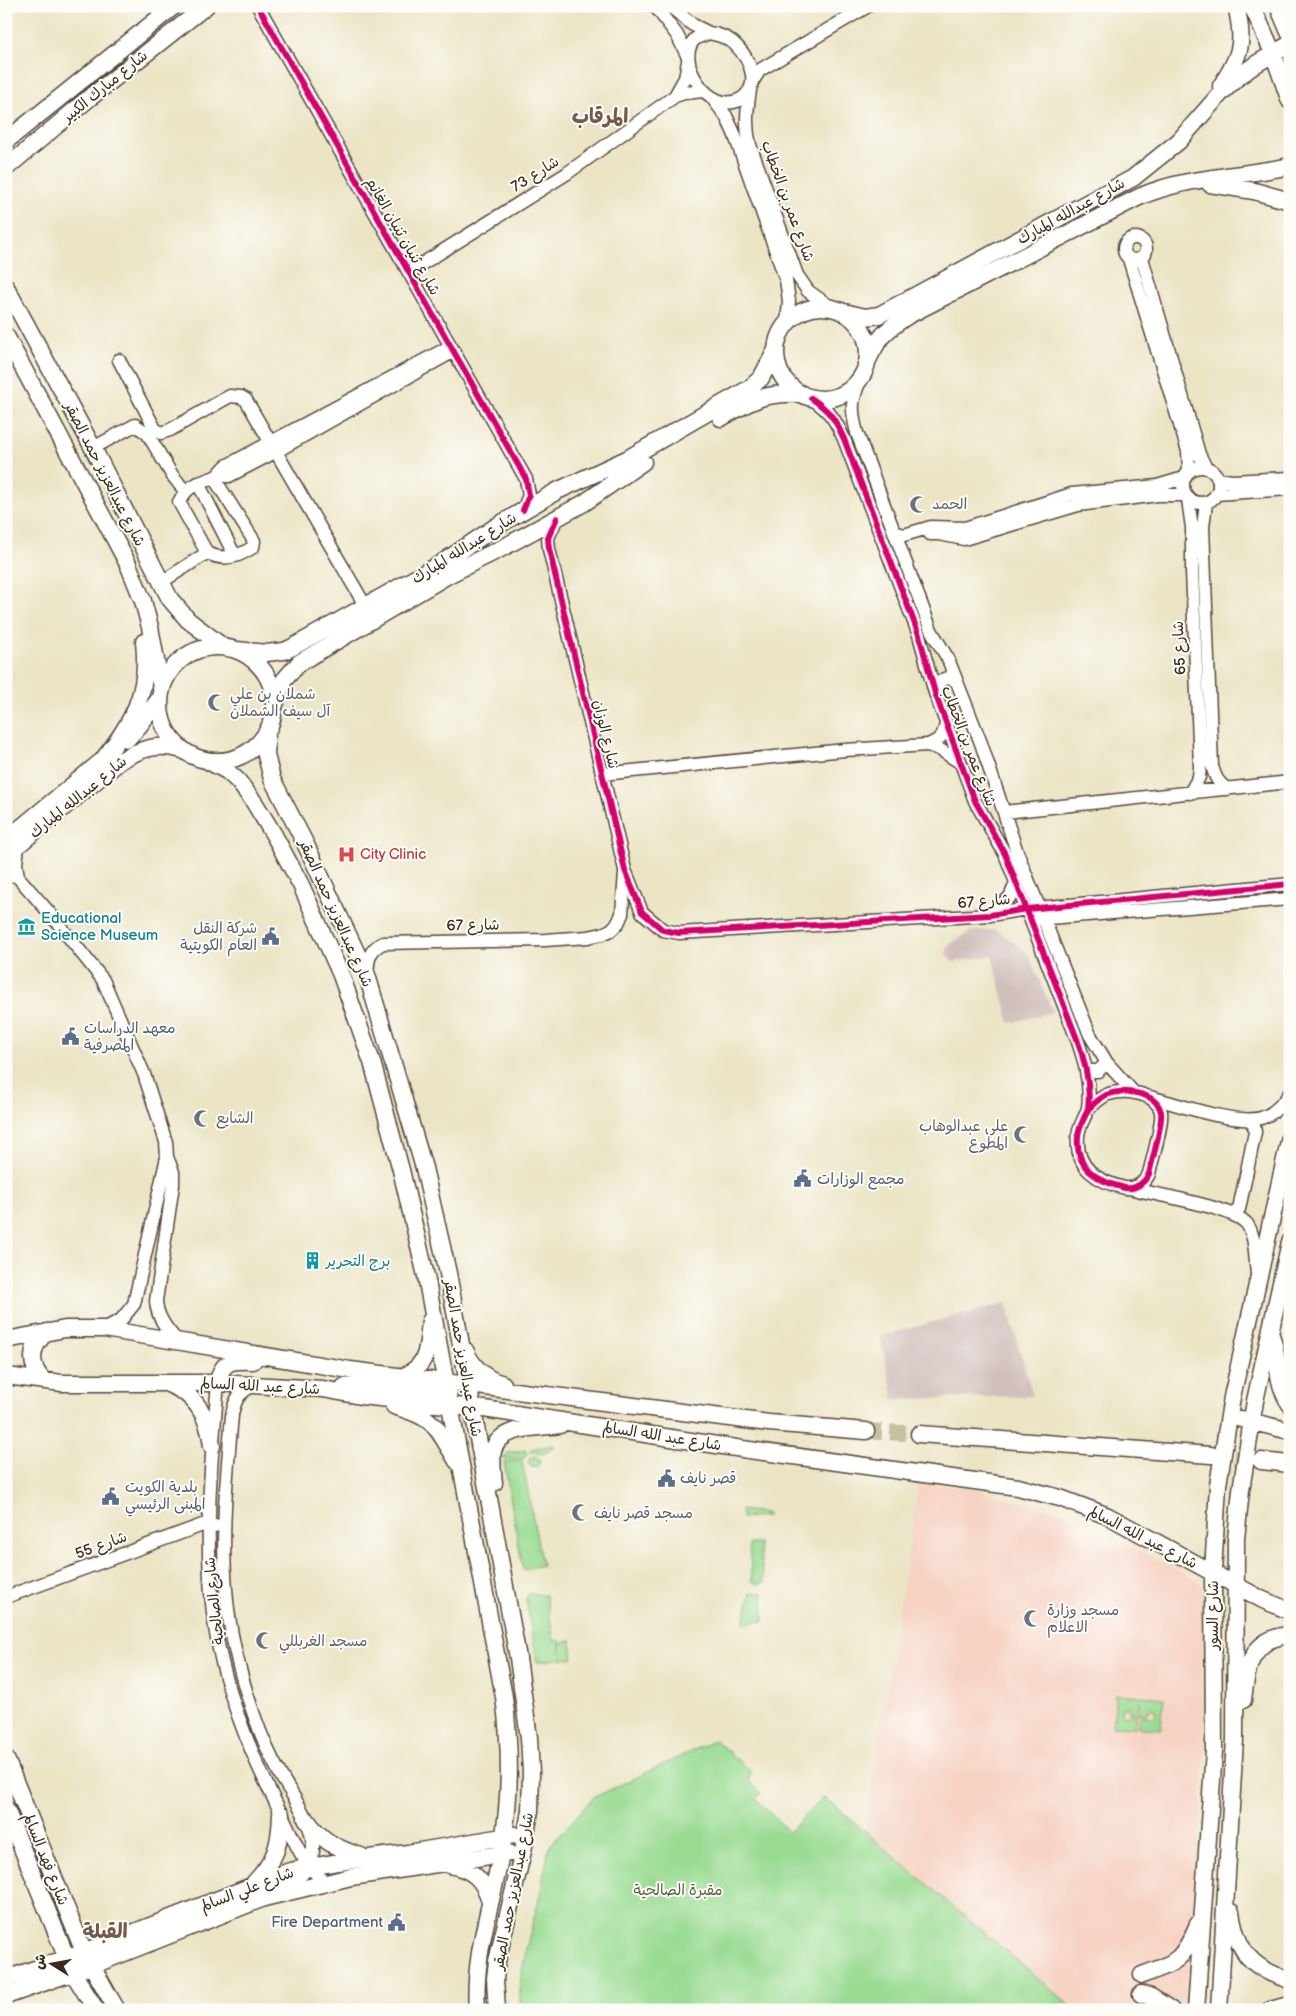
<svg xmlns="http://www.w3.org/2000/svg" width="1296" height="2016" font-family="'Balsamiq Sans','Playpen Sans Arabic',sans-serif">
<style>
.built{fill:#f6d2c3}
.industrial{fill:#d1bfbd}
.green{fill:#99db92;stroke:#6a8258}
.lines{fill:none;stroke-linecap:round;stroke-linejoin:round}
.major-tunnel{stroke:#c8c0a4;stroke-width:16;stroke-dasharray:16 8;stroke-linecap:butt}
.minor-casing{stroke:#554637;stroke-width:15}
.major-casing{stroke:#554637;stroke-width:19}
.minor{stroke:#fff;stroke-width:12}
.major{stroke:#fff;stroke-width:16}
.cycleway-casing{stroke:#fdfcf7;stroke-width:9}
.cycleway{stroke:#d6006c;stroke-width:6}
.labels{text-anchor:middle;stroke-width:4;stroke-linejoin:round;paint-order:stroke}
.street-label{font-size:15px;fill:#3b2a1e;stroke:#fdfcf7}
.worship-label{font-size:15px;fill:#5b616d;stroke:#fdfcf7;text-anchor:start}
.health-label{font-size:15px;fill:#be3a42;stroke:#fdfcf7;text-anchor:start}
.culture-label{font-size:15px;fill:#0d838f;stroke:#fdfcf7;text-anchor:start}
.service-label{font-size:15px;fill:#4e5e75;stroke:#fdfcf7;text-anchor:start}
.park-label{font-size:15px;fill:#575f41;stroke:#fdfcf7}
.district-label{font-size:20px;font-weight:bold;fill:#755a4b;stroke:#fdfcf7}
</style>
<rect width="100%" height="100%" fill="#fdfcf7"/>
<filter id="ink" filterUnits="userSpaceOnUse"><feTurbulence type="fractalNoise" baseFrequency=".02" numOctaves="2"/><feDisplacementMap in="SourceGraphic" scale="10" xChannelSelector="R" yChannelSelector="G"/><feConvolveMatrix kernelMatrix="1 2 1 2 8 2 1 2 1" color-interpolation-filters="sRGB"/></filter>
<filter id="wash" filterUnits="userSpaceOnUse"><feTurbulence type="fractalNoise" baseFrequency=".0096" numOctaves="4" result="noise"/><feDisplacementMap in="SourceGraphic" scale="20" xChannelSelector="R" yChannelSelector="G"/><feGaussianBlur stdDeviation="1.12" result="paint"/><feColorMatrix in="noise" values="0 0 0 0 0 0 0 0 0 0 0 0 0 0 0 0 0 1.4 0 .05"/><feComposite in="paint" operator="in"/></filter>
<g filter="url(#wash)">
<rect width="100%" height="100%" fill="#ebe5c6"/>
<path class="built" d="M 919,1483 L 975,1489 L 1069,1515 L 1197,1580 L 1201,1586 L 1205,1646 L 1204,1775 L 1197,1868 L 1189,2010 L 1075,2010 L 865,1833 Z"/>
<path class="industrial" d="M 997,930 L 1027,952 L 1053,1012 L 1010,1023 L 992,956 L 952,962 L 946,953 L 950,944 L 971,931 Z
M 1006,1303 L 1033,1396 L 894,1399 L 880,1336 Z"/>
<path class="green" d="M 553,1445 L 554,1447 L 543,1454 L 530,1452 L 531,1449 Z
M 525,1450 L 527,1454 L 523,1459 L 503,1459 L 508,1453 Z
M528.5 1462a5.5 5.5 0 1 1 11 0a5.5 5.5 0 1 1-11 0Z
M 522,1461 L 542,1565 L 523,1570 L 504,1462 Z
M 741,1510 L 766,1513 L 768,1516 L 742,1518 Z
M 749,1544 L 759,1544 L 764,1583 L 757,1584 L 752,1581 Z
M 751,1592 L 763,1593 L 764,1621 L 744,1623 Z
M 528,1594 L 546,1595 L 554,1641 L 560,1640 L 558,1659 L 537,1662 L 526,1599 Z
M 571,1640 L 573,1658 L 561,1660 L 561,1643 Z
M 1116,1694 L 1164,1698 L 1161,1729 L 1139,1728 L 1140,1717 L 1147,1716 L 1153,1718 L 1156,1714 L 1155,1710 L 1151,1708 L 1146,1714 L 1140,1715 L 1141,1702 L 1139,1701 L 1137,1715 L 1130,1712 L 1127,1707 L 1122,1709 L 1121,1712 L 1124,1716 L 1130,1715 L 1137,1717 L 1136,1727 L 1113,1726 Z
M 715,1740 L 752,1773 L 748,1780 L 761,1793 L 756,1799 L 789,1832 L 824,1797 L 1075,2010 L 520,2010 L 520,1984 L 526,1949 L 540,1895 L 549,1847 L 593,1798 Z"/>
</g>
<g filter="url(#ink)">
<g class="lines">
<path class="major-tunnel" d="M 866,1431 L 919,1434
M 1211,1455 L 1259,1460"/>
<defs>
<path id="minor" d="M 258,6 L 526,479 L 529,495 L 523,510
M 655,6 L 677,35 L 688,57
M 670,6 L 693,25 L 709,33
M 709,33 C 716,34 722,36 728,39 C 746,50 765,84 741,99 C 710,117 673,60 695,39 C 699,36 705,35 709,33 Z
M 752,82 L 760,70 L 868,6
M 750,90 C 747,109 745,126 750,145 L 797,275 L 808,291 L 832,308
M 675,96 L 685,78 L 688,61
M 713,99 L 726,116 L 734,133 L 786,280 L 789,301 L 787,324
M1124 249a11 11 0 1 1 22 0a11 11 0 1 1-22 0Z
M 1142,258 L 1199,454 L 1206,468
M 1129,259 L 1188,451 L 1189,471
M 409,272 L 566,174 L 675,96 L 684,93 L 704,91
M 451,346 L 226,466 L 217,476 L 229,476 L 277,451 L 454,351
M 119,360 L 155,429 L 161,433 L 170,430 L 230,396 L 241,397 L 246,400 L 366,607
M 861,376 C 852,402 850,406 857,433 L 931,630 L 948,659 L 957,682 L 981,743 L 1017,852 L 1090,1035 L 1107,1063 L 1134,1093
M 811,398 C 830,411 835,419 844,439 L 919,635 L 935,693 L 975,801 L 1005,854 L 1077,1039 C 1085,1061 1091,1085 1088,1108 C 1086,1117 1078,1126 1078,1137 C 1075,1168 1098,1182 1125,1188 C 1135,1190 1144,1183 1149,1174 C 1152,1160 1163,1124 1161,1112 C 1156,1091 1122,1089 1106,1095 C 1099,1099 1093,1104 1088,1110
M 93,448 L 135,425 L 147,433 L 172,475 L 185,491
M1183 485a18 18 0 1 1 36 0a18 18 0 1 1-36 0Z
M 214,478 L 254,541 L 253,547 C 239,557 223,561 207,553 L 179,502 C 189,483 199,484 217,476
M 1218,479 L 1232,481 L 1290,478
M 198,483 L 235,556
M 1216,494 L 1290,489
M 1188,499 L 1192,528 L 1192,571 L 1200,766 L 1199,777 L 1190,793
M 1206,503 L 1203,527 L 1212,766 C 1215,777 1218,783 1227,789
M 557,518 L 548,538 L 549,549 L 625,870 L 642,912 L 663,930 L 679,933 L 990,915 L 1027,909 L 1290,884
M 894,532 L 904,535 L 931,527 L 965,528 L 1072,494 L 1157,486 L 1184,478
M 930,534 L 939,534 L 964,539 L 1078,505 L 1158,495 L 1185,495
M 160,583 L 207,553
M 935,693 C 936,680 947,674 957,682
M 928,745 L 939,749 L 961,763
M 602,774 L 845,750 L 928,745 C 940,740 945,735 946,722
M 1004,812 L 1290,782
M 6,873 L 18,877 L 53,917 L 103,980 L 144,1074 L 166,1142 L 167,1157 L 134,1304 L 121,1320 L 104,1329
M 18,877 L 16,864 L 18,846
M 992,914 L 1010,897 L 1016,883
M 1036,919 L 1290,899
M 367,975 C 368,961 368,950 383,943 L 545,940 L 588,937 L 602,934 L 611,930 L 618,923 L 622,914 L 625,872
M 1086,1071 L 1098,1071 L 1107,1063
M 1150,1097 C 1177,1104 1235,1125 1261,1118 C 1274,1114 1283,1104 1290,1093
M 167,1157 L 173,1172 L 173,1185 L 156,1301 C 157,1318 167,1329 177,1341
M 1129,1188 C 1152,1194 1234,1207 1247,1224 C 1256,1237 1255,1258 1257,1273
M 1233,1214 L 1239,1209 L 1255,1132 L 1254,1126 L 1250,1120
M 218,1383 C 211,1460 204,1536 213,1613 C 221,1681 250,1754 281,1813 C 294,1838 302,1866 326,1882
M 254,1385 C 239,1392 235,1399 232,1415 C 227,1473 221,1531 226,1589 C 229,1632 240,1675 254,1715 C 261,1735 270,1756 280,1774 C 292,1796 312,1820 313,1846 C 314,1872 296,1881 274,1890
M 6,1597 L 208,1523 L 215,1526"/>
<path id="major" d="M 1252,6 L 1273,53 L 1290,101
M 1278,6 L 1290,34
M 1221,86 C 1241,55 1245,42 1236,6
M 6,141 L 174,6
M 6,168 L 87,100 L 206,6
M 1210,184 L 1254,191 L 1290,201
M 6,287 L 93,448 L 170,599 L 188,620 L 222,646
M776 353a46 46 0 1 1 92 0a46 46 0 1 1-92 0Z
M 840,311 L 865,317 L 879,315 L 1133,178 L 1179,141 L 1220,94 L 1238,77 L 1256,64 L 1290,44
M 6,336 L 128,564 L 143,601 L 150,627 L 161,688
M 866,364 C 879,337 883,332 907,316 L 1139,197 C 1186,176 1239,177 1290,166
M 721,418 C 753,400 764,392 802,394
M160 704a57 57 0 1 1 114 0a57 57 0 1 1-114 0Z
M 237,650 L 266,653 L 284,651 L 291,648 L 442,563 L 497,526 L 557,491 L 627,459 L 750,388 L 761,378 L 776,350
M 274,707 L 284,680 L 299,663 L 448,575 L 506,546 L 584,503 L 643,462
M 267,732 L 266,755 L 272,779 L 305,843 L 367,975 L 424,1168 L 448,1273 L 518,1658 L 529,1738 L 531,1773 L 530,1811 L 523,1851 L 497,1961 L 495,1979 L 497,2010
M 127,739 L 139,726 L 160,698
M 206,760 L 227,771 L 238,781 L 254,802 L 274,835 L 301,885 L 341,975 L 372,1062 L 401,1170 L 426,1276 L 504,1697 C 511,1749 511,1801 501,1853 C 492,1905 473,1955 477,2010
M 102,761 C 132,723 150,693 144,642
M 6,840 L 109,755
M 6,855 L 120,761 C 141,748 158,743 183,750
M 1271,1335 C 1280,1359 1275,1383 1290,1404
M 6,1340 L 65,1329 L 104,1329 L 350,1370 L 769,1423 L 866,1431
M 465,1350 C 473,1368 485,1379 503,1384
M 6,1376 L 62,1383 L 218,1383 L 323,1389 L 361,1396 L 484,1409 L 749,1450 L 1018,1487 L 1060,1498 L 1108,1516 L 1263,1600 L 1290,1611
M 404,1376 C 430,1364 427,1346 430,1321
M 44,1381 C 28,1365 30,1346 47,1332
M 218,1383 C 221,1360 233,1360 253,1361
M 168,1384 C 196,1394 209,1418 212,1446
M 344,1387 L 368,1385 L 449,1393
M 394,1406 C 436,1418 435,1425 457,1461
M 1241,1419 L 1290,1431
M 919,1434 L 1211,1455
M 1261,1461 L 1290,1464
M 494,1483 C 493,1472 491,1461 493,1451 C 500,1425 539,1428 560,1425
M 1243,1700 C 1247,1668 1250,1638 1290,1635
M 6,1759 L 84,1952 L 117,2010
M 6,1809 L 72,1971 L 96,2010
M 306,1819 C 320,1840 337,1849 361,1856
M 449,1865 C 472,1868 484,1880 490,1901
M 254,1883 C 276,1860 280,1845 281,1814
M 1231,1912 C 1237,1951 1251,1969 1290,1980
M 1142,1975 C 1178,1962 1183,1960 1198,1924
M 6,1979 L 84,1952 L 290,1871 L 338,1862 L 408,1853 L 514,1835
M 1141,1994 L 1151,1997 L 1171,2010
M 6,1996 L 91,1966 L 264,1898 L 351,1877 L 509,1853
M 1196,2010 L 1214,1751 L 1213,1573 L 1218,1485 L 1232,1397 L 1290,1137
M 1219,2010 L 1235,1739 L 1236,1539 L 1241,1490 L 1255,1401 L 1290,1242
M 1270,2010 L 1290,2005"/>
</defs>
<use href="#minor" class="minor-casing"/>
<use href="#major" class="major-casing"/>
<use href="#minor" class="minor"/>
<use href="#major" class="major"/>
<defs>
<path id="cycleway" d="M 258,6 L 526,479 L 529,495 L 523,510
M 811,398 C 830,411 835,419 844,439 L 919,635 L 935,693 L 975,801 L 1005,854 L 1077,1039 C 1085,1061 1091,1085 1088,1108 C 1086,1117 1078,1126 1078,1137 C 1075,1168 1098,1182 1125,1188 C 1135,1190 1144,1183 1149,1174 C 1152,1160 1163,1124 1161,1112 C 1156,1091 1122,1089 1106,1095 C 1099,1099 1093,1104 1088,1110
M 557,518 L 548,538 L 549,549 L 625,870 L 642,912 L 663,930 L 679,933 L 990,915 L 1027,909 L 1290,884"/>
</defs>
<use href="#cycleway" class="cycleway-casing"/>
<use href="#cycleway" class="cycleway"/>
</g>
</g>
<defs>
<symbol id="mosque-bare" viewBox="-9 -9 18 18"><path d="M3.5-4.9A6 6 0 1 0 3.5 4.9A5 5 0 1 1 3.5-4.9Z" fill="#6b7280" stroke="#fdfcf7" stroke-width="2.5" paint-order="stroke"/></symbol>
<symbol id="hospital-bare" viewBox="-9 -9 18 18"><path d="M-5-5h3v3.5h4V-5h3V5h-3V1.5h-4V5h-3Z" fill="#e0444e" stroke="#fdfcf7" stroke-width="2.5" paint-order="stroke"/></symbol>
<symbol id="museum-bare" viewBox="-9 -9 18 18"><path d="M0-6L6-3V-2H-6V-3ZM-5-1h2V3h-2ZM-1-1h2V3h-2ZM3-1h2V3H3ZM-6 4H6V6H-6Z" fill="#0f9aa8" stroke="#fdfcf7" stroke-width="2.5" paint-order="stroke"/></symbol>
<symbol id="civic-bare" viewBox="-9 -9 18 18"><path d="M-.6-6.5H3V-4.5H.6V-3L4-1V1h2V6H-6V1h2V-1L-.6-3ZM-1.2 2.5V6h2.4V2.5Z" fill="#5c6f8a" stroke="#fdfcf7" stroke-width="2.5" paint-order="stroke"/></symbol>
<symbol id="building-bare" viewBox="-9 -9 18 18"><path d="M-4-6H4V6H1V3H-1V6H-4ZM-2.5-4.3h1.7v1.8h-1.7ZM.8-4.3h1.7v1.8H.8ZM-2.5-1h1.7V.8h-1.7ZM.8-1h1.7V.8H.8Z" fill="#0f9aa8" stroke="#fdfcf7" stroke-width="2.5" paint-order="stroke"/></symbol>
</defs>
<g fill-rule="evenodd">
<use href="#mosque-bare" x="906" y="492" width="25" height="25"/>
<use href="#mosque-bare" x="204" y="690" width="25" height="25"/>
<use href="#hospital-bare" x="334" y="842" width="25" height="25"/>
<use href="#museum-bare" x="14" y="914" width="25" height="25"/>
<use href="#civic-bare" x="258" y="924" width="25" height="25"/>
<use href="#civic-bare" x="58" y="1024" width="25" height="25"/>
<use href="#mosque-bare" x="190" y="1106" width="25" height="25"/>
<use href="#mosque-bare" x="1010" y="1122" width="25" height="25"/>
<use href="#civic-bare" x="790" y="1166" width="25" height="25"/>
<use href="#building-bare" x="300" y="1248" width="25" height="25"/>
<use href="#civic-bare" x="654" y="1466" width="25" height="25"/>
<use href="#civic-bare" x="98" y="1484" width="25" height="25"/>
<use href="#mosque-bare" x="568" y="1500" width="25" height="25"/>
<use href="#mosque-bare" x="1020" y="1606" width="25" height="25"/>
<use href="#mosque-bare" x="252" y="1628" width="25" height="25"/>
<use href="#civic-bare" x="384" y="1910" width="25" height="25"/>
</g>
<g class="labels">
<g class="street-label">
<text transform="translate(105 86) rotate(-39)" y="5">شارع مبارك الكبير</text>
<text transform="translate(535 174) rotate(-32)" y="5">شارع 73</text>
<text transform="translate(788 201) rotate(70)" y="5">شارع عمر بن الخطاب</text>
<text transform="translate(1071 211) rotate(-29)" y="5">شارع عبدالله المبارك</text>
<text transform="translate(403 236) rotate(60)" y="5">شارع ثنيان ثنيان الغانم</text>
<text transform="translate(105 474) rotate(63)" y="5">شارع عبدالعزيز حمد الصقر</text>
<text transform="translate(464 548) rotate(-32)" y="5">شارع عبدالله المبارك</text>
<text transform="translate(1179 648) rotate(-93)" y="5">شارع 65</text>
<text transform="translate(606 734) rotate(77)" y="5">شارع الوزان</text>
<text transform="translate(969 746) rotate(69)" y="5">شارع عمر بن الخطاب</text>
<text transform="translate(78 797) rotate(-39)" y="5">شارع عبدالله المبارك</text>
<text transform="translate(984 901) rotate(-5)" y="5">شارع 67</text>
<text transform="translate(336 913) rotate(66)" y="5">شارع عبدالعزيز حمد الصقر</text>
<text transform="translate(473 925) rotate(-1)" y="5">شارع 67</text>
<text transform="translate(463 1358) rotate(80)" y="5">شارع عبدالعزيز حمد الصقر</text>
<text transform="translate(260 1386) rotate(3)" y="5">شارع عبد الله السالم</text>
<text transform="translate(662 1436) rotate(9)" y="5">شارع عبد الله السالم</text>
<text transform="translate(1143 1537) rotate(27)" y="5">شارع عبد الله السالم</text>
<text transform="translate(101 1545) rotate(-20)" y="5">شارع 55</text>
<text transform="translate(214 1601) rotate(-96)" y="5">شارع الصالحية</text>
<text transform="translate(1213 1615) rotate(-90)" y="5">شارع السور</text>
<text transform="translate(46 1859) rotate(68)" y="5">شارع فهد السالم</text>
<text transform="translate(247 1889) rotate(-21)" y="5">شارع علي السالم</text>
<text transform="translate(513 1891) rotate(-79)" y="5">شارع عبدالعزيز حمد الصقر</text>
</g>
<g class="worship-label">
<text x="932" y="509">الحمد</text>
<text x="230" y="699">شملان بن علي<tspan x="230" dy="17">آل سيف الشملان</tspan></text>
<text x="216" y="1123">الشايع</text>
<text x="1008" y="1131" text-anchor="end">علي عبدالوهاب<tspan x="1008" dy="17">المطوع</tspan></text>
<text x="594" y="1518">مسجد قصر نايف</text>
<text x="1047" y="1615">مسجد وزارة<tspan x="1047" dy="17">الاعلام</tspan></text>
<text x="279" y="1646">مسجد الغربللي</text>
</g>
<g class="health-label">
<text x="360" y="859">City Clinic</text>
</g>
<g class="culture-label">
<text x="41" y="923">Educational<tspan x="41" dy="17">Science Museum</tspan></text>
<text x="326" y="1266">برج التحرير</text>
</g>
<g class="service-label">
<text x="257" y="933" text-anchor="end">شركة النقل<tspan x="257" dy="17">العام الكويتية</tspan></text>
<text x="84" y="1033">معهد الدراسات<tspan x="84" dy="17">المصرفية</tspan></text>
<text x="817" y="1184">مجمع الوزارات</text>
<text x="680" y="1483">قصر نايف</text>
<text x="125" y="1492">بلدية الكويت<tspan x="125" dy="17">المبنى الرئيسي</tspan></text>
<text x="383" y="1927" text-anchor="end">Fire Department</text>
</g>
<g class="park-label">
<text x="678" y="1895">مقبرة الصالحية</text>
</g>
<g class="district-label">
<text x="600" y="123">المرقاب</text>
<text x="105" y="1938">القبلة</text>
</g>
</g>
<rect width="1296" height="2016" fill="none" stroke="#fdfcf7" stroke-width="25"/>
<g transform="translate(52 1964) rotate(281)" stroke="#fdfcf7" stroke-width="4" paint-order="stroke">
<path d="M0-4L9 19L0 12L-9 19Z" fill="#3b2a1e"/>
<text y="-8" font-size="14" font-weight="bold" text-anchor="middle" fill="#3b2a1e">ش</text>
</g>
</svg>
